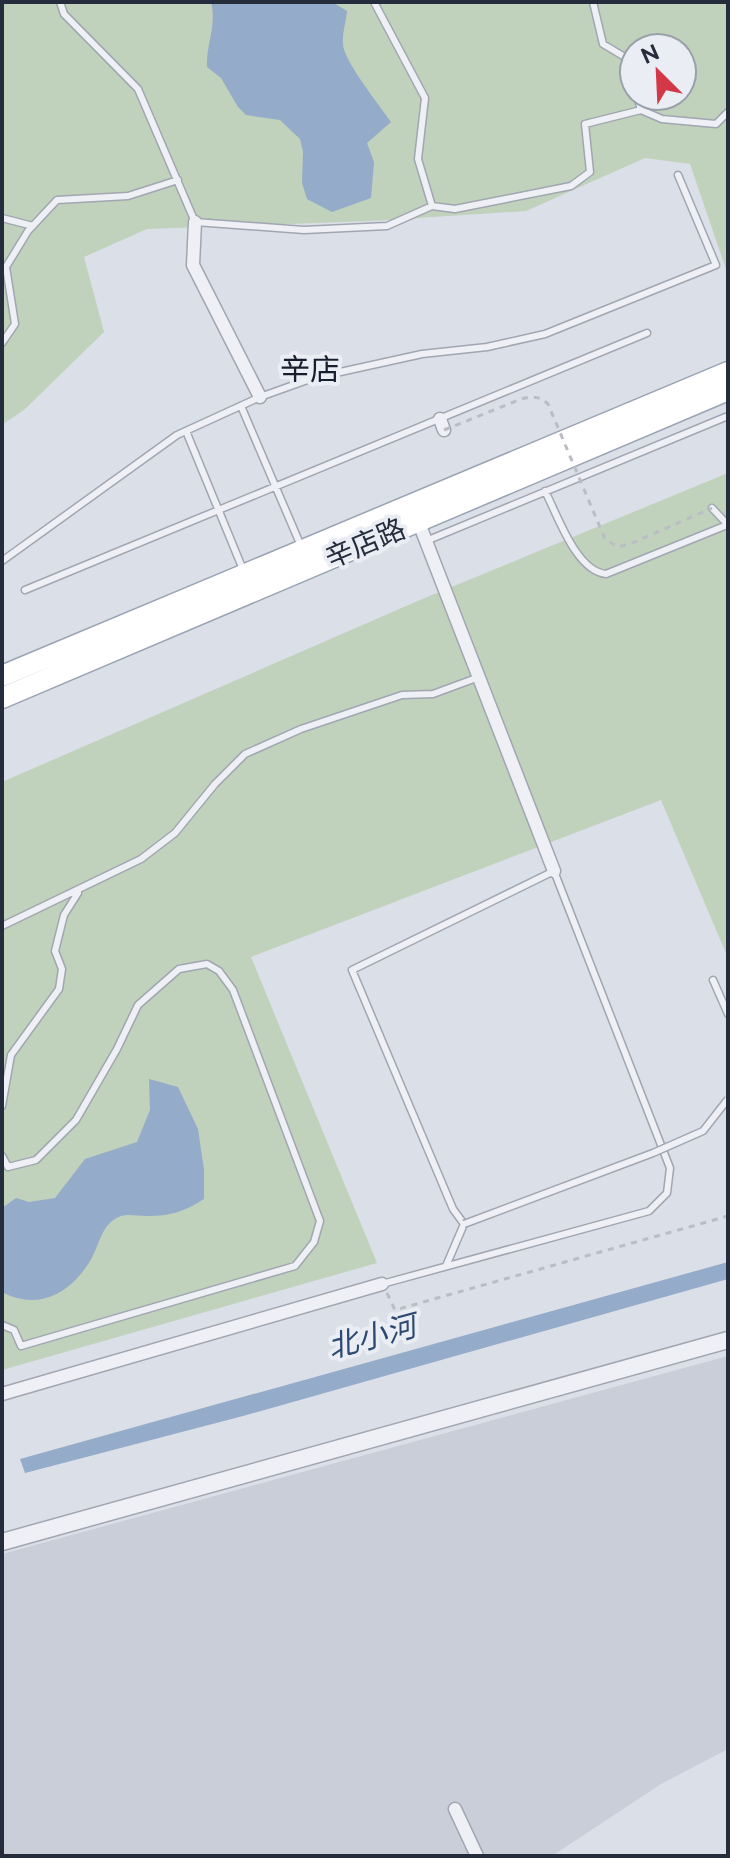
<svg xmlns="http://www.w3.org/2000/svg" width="730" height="1858" font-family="Raleway,'Noto Sans SC',sans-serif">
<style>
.built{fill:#c9ced9}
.green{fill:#c0d1bc;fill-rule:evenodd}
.water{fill:#94abc9}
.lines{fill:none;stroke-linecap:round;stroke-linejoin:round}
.service-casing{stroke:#a1a6b1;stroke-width:9}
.minor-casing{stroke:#a1a6b1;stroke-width:15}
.tertiary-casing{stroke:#a1a6b1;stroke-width:19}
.primary-casing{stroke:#9aa3b3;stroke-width:23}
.path{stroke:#babdc5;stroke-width:3;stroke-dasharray:6 6;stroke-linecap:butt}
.service{stroke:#eef0f5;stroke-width:6}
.minor{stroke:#eef0f5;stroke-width:12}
.tertiary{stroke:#eef0f5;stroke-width:16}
.primary{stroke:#fff;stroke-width:20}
.service-bridge-casing{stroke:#a1a6b1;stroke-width:9;stroke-linecap:butt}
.path-bridge{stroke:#babdc5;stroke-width:3;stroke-dasharray:6 6;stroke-linecap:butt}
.service-bridge{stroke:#eef0f5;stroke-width:6}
.labels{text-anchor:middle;stroke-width:8;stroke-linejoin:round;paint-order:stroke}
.street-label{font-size:28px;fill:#252d3d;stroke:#eaeef4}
.neighbourhood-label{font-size:30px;fill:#171e2e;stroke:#eaeef4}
.water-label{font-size:30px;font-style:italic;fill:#2d4972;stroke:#eaeef4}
</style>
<rect width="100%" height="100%" fill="#dbdfe7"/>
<path class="built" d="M 728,1356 L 728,1749 L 661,1784 L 552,1856 L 2,1856 L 2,1554 Z"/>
<path class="green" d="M 2,2 L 728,2 L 728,275 L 690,164 L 645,158 L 526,211 L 371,221 L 147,229 L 84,257 L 104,332 L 25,409 L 2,425 ZM 634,48 L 682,48 L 682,96 L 634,96 Z
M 728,473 L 728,958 L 661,800 L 251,957 L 377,1263 L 2,1370 L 2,782 L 420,600 Z"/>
<path class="water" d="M 211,2 L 332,2 L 347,11 C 346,22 342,34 343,44 C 343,60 380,106 391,122 L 367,143 L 374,162 L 371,198 L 332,212 L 307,199 L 302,183 L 303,152 L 300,139 L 280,120 L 246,115 L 238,107 L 221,78 L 207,67 C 206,43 217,27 211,2 Z
M 149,1079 L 178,1087 L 198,1129 L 204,1170 L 204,1199 C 183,1212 171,1216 146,1216 C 139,1216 128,1214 121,1216 C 101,1223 100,1245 90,1261 C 70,1294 38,1311 2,1292 L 2,1208 L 16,1198 L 29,1202 L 55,1198 L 85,1159 L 137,1142 L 150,1110 Z
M 728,1262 L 728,1279 L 243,1416 L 25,1473 L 20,1459 Z"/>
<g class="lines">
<defs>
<path id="service" d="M 60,2 L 64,14 L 138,89 L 195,222 L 304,230 L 387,226 L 432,206 L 455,209 L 571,186 L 590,172 L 585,124 L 641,110 L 662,119 L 716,124 L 728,112
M 374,2 L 425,98 L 418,159 L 432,206
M 593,2 L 603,44 L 628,59 L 634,83
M 637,96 L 641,110
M 2,218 L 33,226
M 2,343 L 15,324 L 6,267 L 28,231 L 57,200 L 128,196 L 178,180
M 241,406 L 301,546
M 186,431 L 244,572
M 545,491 C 558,516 576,571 606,574 L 727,525
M 712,508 L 728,525
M 426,541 L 728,416
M 2,561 L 177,435 L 260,397 L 313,378 L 422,354 L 487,347 L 545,334 L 716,265 L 678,175
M 25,590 L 647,333
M 2,926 L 141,859 L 175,833 L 215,784 L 245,754 L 301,729 L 402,695 L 433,694 L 479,677
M 713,980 L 728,1014
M 2,1106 L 11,1055 L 59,989 L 62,969 L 55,951 L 64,915 L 78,893
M 2,1156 L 8,1167 L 36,1160 L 76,1120 L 117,1049 L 138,1005 L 179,969 L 207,964 L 219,971 L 233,990 L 320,1221 L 314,1242 L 295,1266 L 21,1346 L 14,1330 L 2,1325
M 382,1284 L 649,1211 L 667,1193 L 670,1168 L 554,871 L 352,970 L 453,1209 L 464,1224 L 446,1266"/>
<path id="minor" d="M 195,222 L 193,265 L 260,397
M 440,419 L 444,430
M 417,518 L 554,871
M 2,1394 L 382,1284
M 455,1809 L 477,1856"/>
<path id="tertiary" d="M 2,1542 L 728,1340"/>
<path id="primary" d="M 2,676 L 728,372
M 2,698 L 728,390"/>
</defs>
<use href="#service" class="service-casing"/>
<use href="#minor" class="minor-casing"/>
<use href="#tertiary" class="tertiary-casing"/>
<use href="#primary" class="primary-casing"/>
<path class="path" d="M 387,1293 L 395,1310 L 728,1216"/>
<use href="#service" class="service"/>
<use href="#minor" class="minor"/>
<use href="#tertiary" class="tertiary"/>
<use href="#primary" class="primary"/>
<defs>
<path id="service-bridge" d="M 464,1224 L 653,1153 L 703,1131 L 728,1099"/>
</defs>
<use href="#service-bridge" class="service-bridge-casing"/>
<path class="path-bridge" d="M 444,430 L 521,399 C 532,396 540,396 548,404 L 605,539 L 618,547 L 630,544 L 712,508"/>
<use href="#service-bridge" class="service-bridge"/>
</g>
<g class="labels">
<g class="street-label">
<text transform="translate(365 543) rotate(-23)" y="10">辛店路</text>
</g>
<g class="neighbourhood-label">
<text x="310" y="380">辛店</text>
</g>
<g class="water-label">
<text transform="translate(372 1337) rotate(-15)" y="10">北小河</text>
</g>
</g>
<rect width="730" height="1858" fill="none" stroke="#252d3d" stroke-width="8"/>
<g transform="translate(658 72) rotate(336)"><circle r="38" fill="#eaeef4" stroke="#9ba1ab" stroke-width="2"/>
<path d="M0-6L14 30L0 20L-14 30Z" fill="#d33849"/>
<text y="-12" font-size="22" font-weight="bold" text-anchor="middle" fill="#252d3d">N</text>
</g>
</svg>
